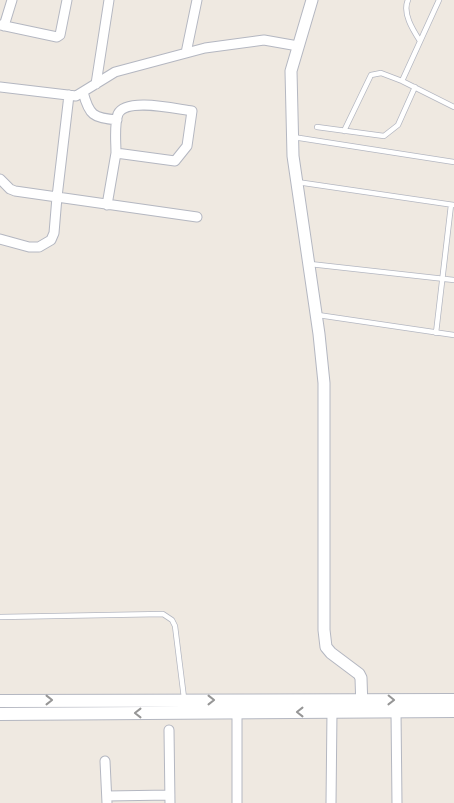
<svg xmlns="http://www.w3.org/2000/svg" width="454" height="803" font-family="Commissioner,sans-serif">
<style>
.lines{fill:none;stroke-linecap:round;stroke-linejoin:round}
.service-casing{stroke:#b4b7c1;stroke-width:6}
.minor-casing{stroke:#b4b7c1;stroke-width:11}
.tertiary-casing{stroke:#b4b7c1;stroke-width:13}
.secondary-casing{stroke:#b4b7c1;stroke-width:14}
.service{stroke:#fff;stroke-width:4.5}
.minor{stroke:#fff;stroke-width:9}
.tertiary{stroke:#fff;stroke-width:11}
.secondary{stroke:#fff;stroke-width:12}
.oneway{stroke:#969696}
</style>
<rect width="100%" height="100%" fill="#efe9e1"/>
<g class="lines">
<defs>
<path id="service" d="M 408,0 C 402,13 413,30 420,41
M 439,0 L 402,81 L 454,107
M 317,127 L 384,136 L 398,125 L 415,87
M 344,131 L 371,75 L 381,73 L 402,81
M 293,137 L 454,162
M 297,182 L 454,205
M 310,264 L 454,280
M 318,315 L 454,335
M 436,333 L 451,205
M 0,617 L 163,614 L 172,620 L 175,626 L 184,698"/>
<path id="minor" d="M 0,25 L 57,37 L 60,35 L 67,0
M 4,26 L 12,0
M 186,53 L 197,0
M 96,84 L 109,0
M 0,87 L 76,96 L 115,72 L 205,48 L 264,40 L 298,46
M 83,92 C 89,115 93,118 117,120
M 0,179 L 10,189 L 15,191 L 197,217
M 107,205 L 116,153 L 175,161 L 187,146 L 192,111 C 176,109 126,97 118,114 C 114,125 116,141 116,153
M 0,239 L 29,247 L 39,247 L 51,240 L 54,233 L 57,197 L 69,95
M 396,712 L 397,803
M 237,713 L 237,803
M 169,730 L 170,803
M 105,761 L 107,803
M 107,796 L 170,795
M 331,803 L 332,712"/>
<path id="tertiary" d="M 312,0 L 291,71 L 293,156 L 319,334 L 324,383 L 324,630 L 326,647 L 331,653 L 359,674 L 361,678 L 362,709"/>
<path id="secondary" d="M 0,701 L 454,700
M 0,714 L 454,711"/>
</defs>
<use href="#service" class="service-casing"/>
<use href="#minor" class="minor-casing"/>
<use href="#tertiary" class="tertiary-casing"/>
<use href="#secondary" class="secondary-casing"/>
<use href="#service" class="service"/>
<use href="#minor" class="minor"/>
<use href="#tertiary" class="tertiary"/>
<use href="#secondary" class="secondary"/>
</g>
<defs><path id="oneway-chevron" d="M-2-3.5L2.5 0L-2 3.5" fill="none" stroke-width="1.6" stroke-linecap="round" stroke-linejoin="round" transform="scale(1.25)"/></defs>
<g class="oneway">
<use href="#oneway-chevron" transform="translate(49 700)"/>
<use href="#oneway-chevron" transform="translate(211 700)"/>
<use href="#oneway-chevron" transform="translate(391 700) rotate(1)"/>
<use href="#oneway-chevron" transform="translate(300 712) rotate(180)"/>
<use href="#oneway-chevron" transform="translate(138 713) rotate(180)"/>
</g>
</svg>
